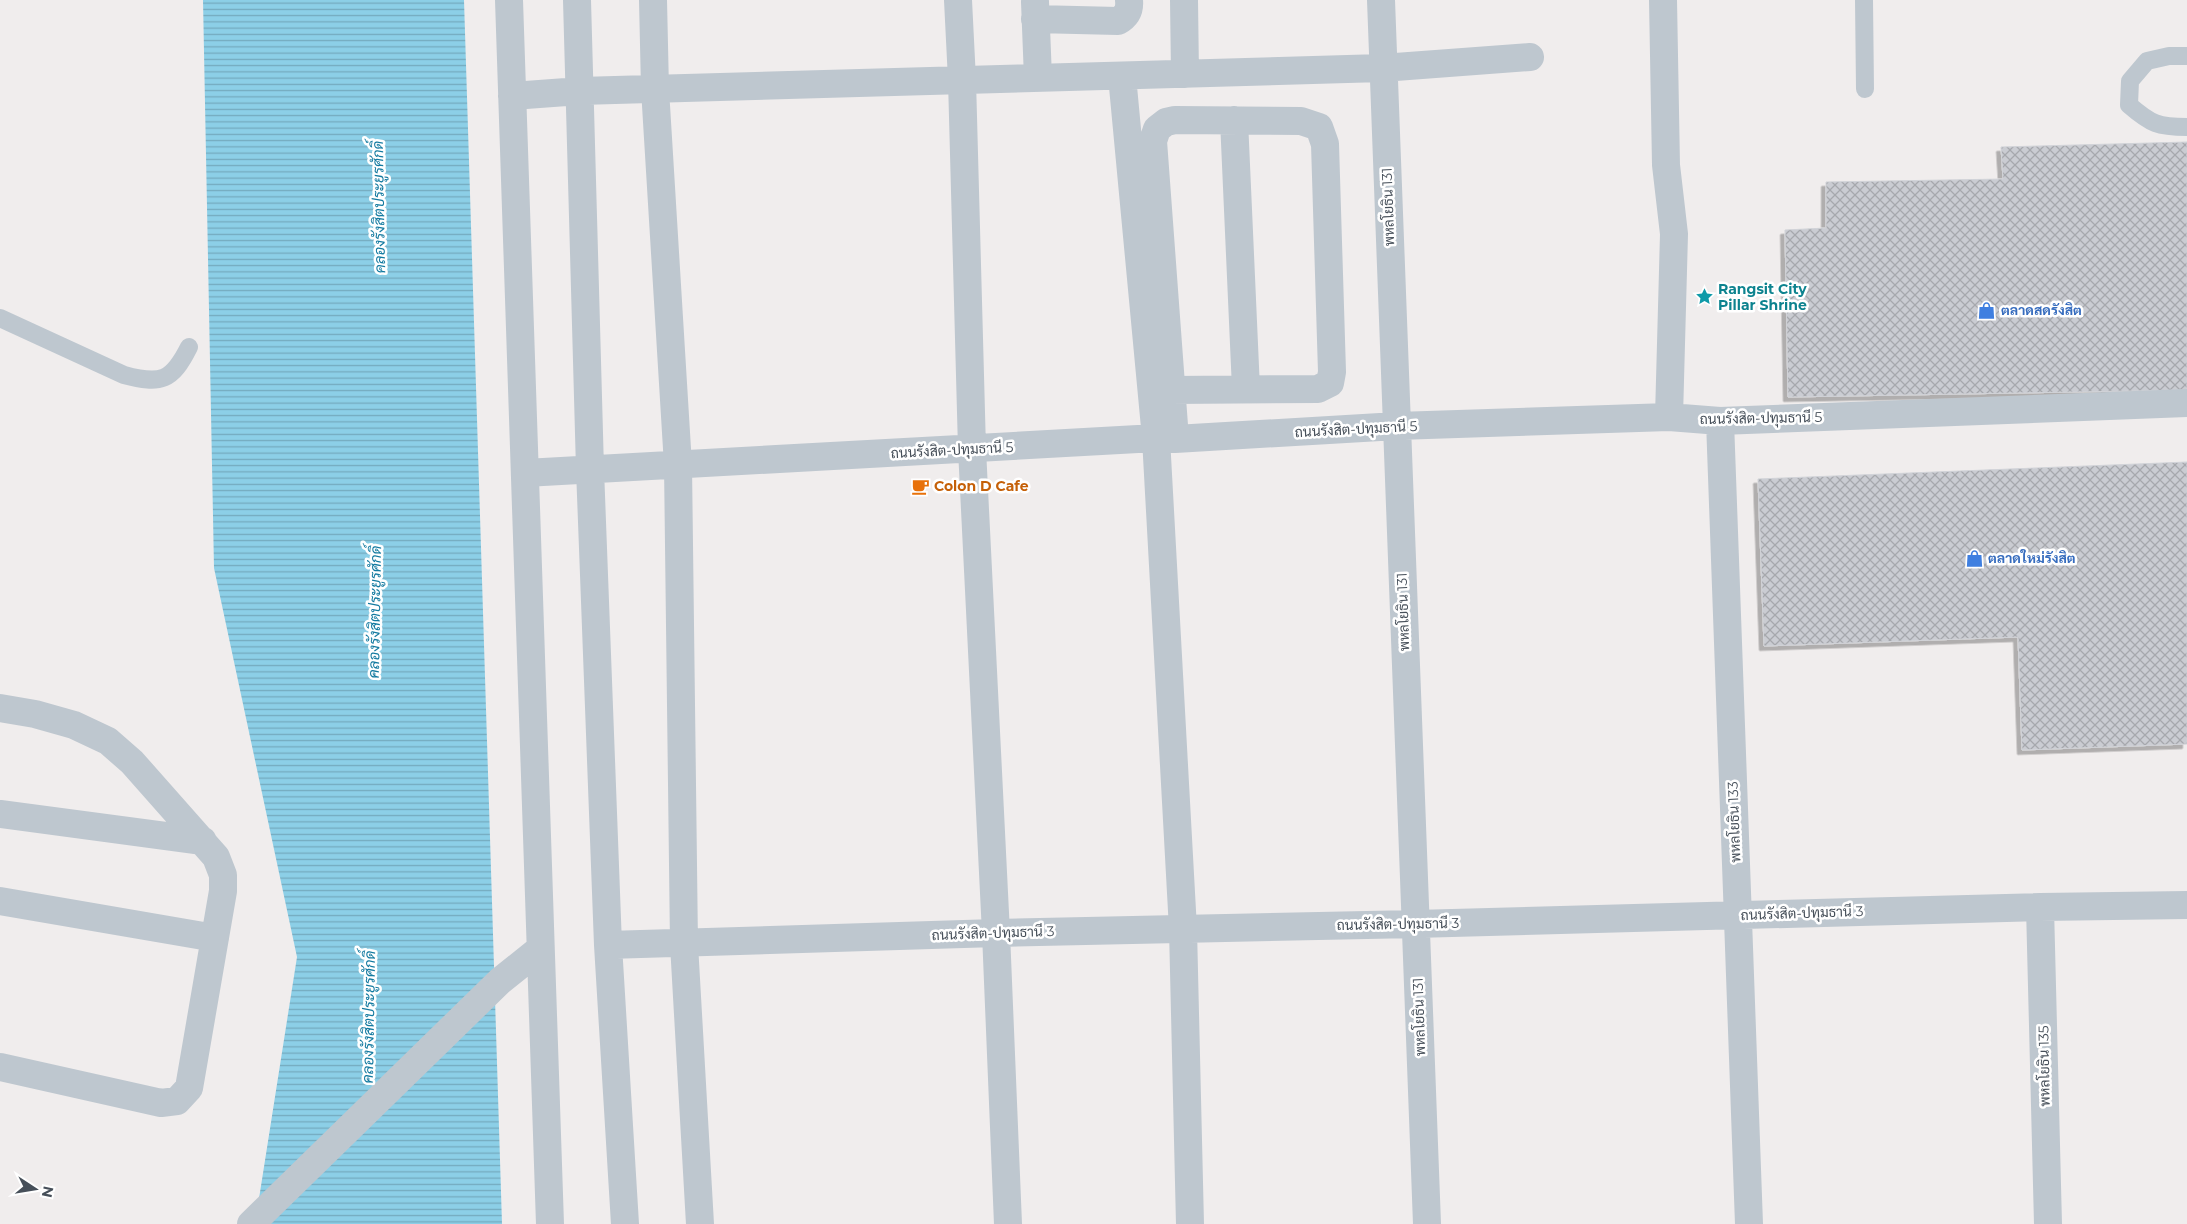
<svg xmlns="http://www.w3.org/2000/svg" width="2187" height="1224" font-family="Montserrat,Sarabun,sans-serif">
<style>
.water{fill:url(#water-rules)}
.building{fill:url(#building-cross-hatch);stroke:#d1d3d8;filter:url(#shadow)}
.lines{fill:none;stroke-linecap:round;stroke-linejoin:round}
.service{stroke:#bec7cf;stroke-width:18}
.minor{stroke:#bec7cf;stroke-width:28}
.labels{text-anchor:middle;stroke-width:5;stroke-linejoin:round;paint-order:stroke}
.street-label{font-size:14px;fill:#464f59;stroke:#fff}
.culture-label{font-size:14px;font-weight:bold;fill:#0d838f;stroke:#fff;text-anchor:start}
.shop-label{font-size:14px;font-weight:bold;fill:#366cbe;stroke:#fff;text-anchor:start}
.food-label{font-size:14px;font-weight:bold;fill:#c56008;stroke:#fff;text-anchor:start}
.water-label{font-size:15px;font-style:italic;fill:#137aa0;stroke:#fff}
</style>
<defs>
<pattern id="water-rules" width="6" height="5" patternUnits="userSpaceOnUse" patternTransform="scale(1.25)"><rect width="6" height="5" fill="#8ccfe7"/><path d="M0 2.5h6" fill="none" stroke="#74aabe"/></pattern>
<pattern id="building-cross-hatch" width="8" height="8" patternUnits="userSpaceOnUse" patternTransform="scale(1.25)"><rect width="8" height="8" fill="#caccd2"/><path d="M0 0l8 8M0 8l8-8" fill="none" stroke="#a6a8ad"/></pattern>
<filter id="shadow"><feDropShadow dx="-4.5" dy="4.5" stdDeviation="0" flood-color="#0004"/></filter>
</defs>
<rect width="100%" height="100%" fill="#f0eded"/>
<path class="water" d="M 203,0 L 464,0 L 502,1224 L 255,1224 L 297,957 L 214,568 Z"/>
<path class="building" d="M 2187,142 L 2187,390 L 1788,397 L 1785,230 L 1826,228 L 1826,182 L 2003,179 L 2001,147 Z
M 2187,462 L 2187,744 L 2022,750 L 2018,637 L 1764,646 L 1758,479 Z"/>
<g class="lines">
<path class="service" d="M 1864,0 L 1865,89
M 2187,56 L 2169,56 L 2147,61 L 2130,81 L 2129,105 C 2151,124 2158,127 2187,127
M 0,318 L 124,375 C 161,385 172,381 189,347"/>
<path class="minor" d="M 509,0 L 550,1224
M 577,0 L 590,469 L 608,945 L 625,1224
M 653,0 L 655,89 L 678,465 L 684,944 L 700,1224
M 958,0 L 962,80 L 972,449 L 996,933 L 1008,1224
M 1184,0 L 1185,74
M 1381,0 L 1427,1224
M 1663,0 L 1666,165 L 1674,234 L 1669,417
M 1035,2 L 1038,78
M 1035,19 L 1118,21 C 1127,16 1130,10 1129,0
M 1122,76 L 1156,438 L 1183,929 L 1190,1224
M 512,96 L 580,91 L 1382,68 L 1530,57
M 1234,120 L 1246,389
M 1171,390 L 1318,389 L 1330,383 L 1332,372 L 1325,144 L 1319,127 L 1301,121 L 1175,120 L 1166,122 L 1157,129 L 1153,141 L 1175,439
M 1720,421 L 1749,1224
M 525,473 L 1156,438 L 1175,439 L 1397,426 L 1669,417 L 1720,421 L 2187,403
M 0,708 L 35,714 L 74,725 L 108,741 L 132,762 L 216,857 L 223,875 L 223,891 L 189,1088 L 177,1101 L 161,1103 L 0,1067
M 0,814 L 203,841
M 0,901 L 215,938
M 2040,907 L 2048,1224
M 608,945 L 996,933 L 1415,924 L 2040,907 L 2187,905
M 251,1224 L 500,981 L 540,949"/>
</g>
<defs>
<symbol id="sight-bare" viewBox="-9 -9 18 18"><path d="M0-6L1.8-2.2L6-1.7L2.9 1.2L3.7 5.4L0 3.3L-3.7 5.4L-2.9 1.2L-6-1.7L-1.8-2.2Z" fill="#0f9aa8" stroke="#fff" stroke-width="2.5" paint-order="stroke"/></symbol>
<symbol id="shop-bare" viewBox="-9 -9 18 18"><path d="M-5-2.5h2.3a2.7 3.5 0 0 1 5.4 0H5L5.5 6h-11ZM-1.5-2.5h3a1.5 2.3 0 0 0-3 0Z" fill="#3f7fe0" stroke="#fff" stroke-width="2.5" paint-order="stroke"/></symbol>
<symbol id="cafe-bare" viewBox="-9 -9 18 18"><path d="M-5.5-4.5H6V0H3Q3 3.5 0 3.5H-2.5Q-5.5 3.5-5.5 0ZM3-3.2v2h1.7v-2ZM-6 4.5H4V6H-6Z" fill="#e8710a" stroke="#fff" stroke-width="2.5" paint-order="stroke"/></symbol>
</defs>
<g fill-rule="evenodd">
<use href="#sight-bare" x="1692" y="284" width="25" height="25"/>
<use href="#shop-bare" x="1974" y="298" width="25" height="25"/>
<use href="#cafe-bare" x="908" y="474" width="25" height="25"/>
<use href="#shop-bare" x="1962" y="546" width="25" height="25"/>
</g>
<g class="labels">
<g class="street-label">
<text transform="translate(1388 207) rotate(-92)" y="5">พหลโยธิน 131</text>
<text transform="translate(1761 418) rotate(-1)" y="5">ถนนรังสิต-ปทุมธานี 5</text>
<text transform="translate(1356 429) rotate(-3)" y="5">ถนนรังสิต-ปทุมธานี 5</text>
<text transform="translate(952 450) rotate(-3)" y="5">ถนนรังสิต-ปทุมธานี 5</text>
<text transform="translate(1403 612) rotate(-92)" y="5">พหลโยธิน 131</text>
<text transform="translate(1734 822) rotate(-92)" y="5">พหลโยธิน 133</text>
<text transform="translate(1802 913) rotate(-2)" y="5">ถนนรังสิต-ปทุมธานี 3</text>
<text transform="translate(1398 924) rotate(-1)" y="5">ถนนรังสิต-ปทุมธานี 3</text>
<text transform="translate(993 933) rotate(-2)" y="5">ถนนรังสิต-ปทุมธานี 3</text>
<text transform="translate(1419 1017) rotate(-92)" y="5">พหลโยธิน 131</text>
<text transform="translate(2044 1066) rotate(-91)" y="5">พหลโยธิน 135</text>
</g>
<g class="culture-label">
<text x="1718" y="294">Rangsit City<tspan x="1718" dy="16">Pillar Shrine</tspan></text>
</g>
<g class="shop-label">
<text x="2001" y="315">ตลาดสดรังสิต</text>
<text x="1988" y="563">ตลาดใหม่รังสิต</text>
</g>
<g class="food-label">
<text x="934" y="491">Colon D Cafe</text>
</g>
<g class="water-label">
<text transform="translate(379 207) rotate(-91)" y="5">คลองรังสิตประยูรศักดิ์</text>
<text transform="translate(375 612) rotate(-89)" y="5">คลองรังสิตประยูรศักดิ์</text>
<text transform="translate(369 1017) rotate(-89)" y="5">คลองรังสิตประยูรศักดิ์</text>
</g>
</g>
<g transform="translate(35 1189) rotate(102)" stroke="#ffffff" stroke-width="4" paint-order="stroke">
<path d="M0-4L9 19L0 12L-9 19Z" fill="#464f59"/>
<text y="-8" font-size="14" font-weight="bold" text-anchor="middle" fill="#464f59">N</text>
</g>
</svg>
